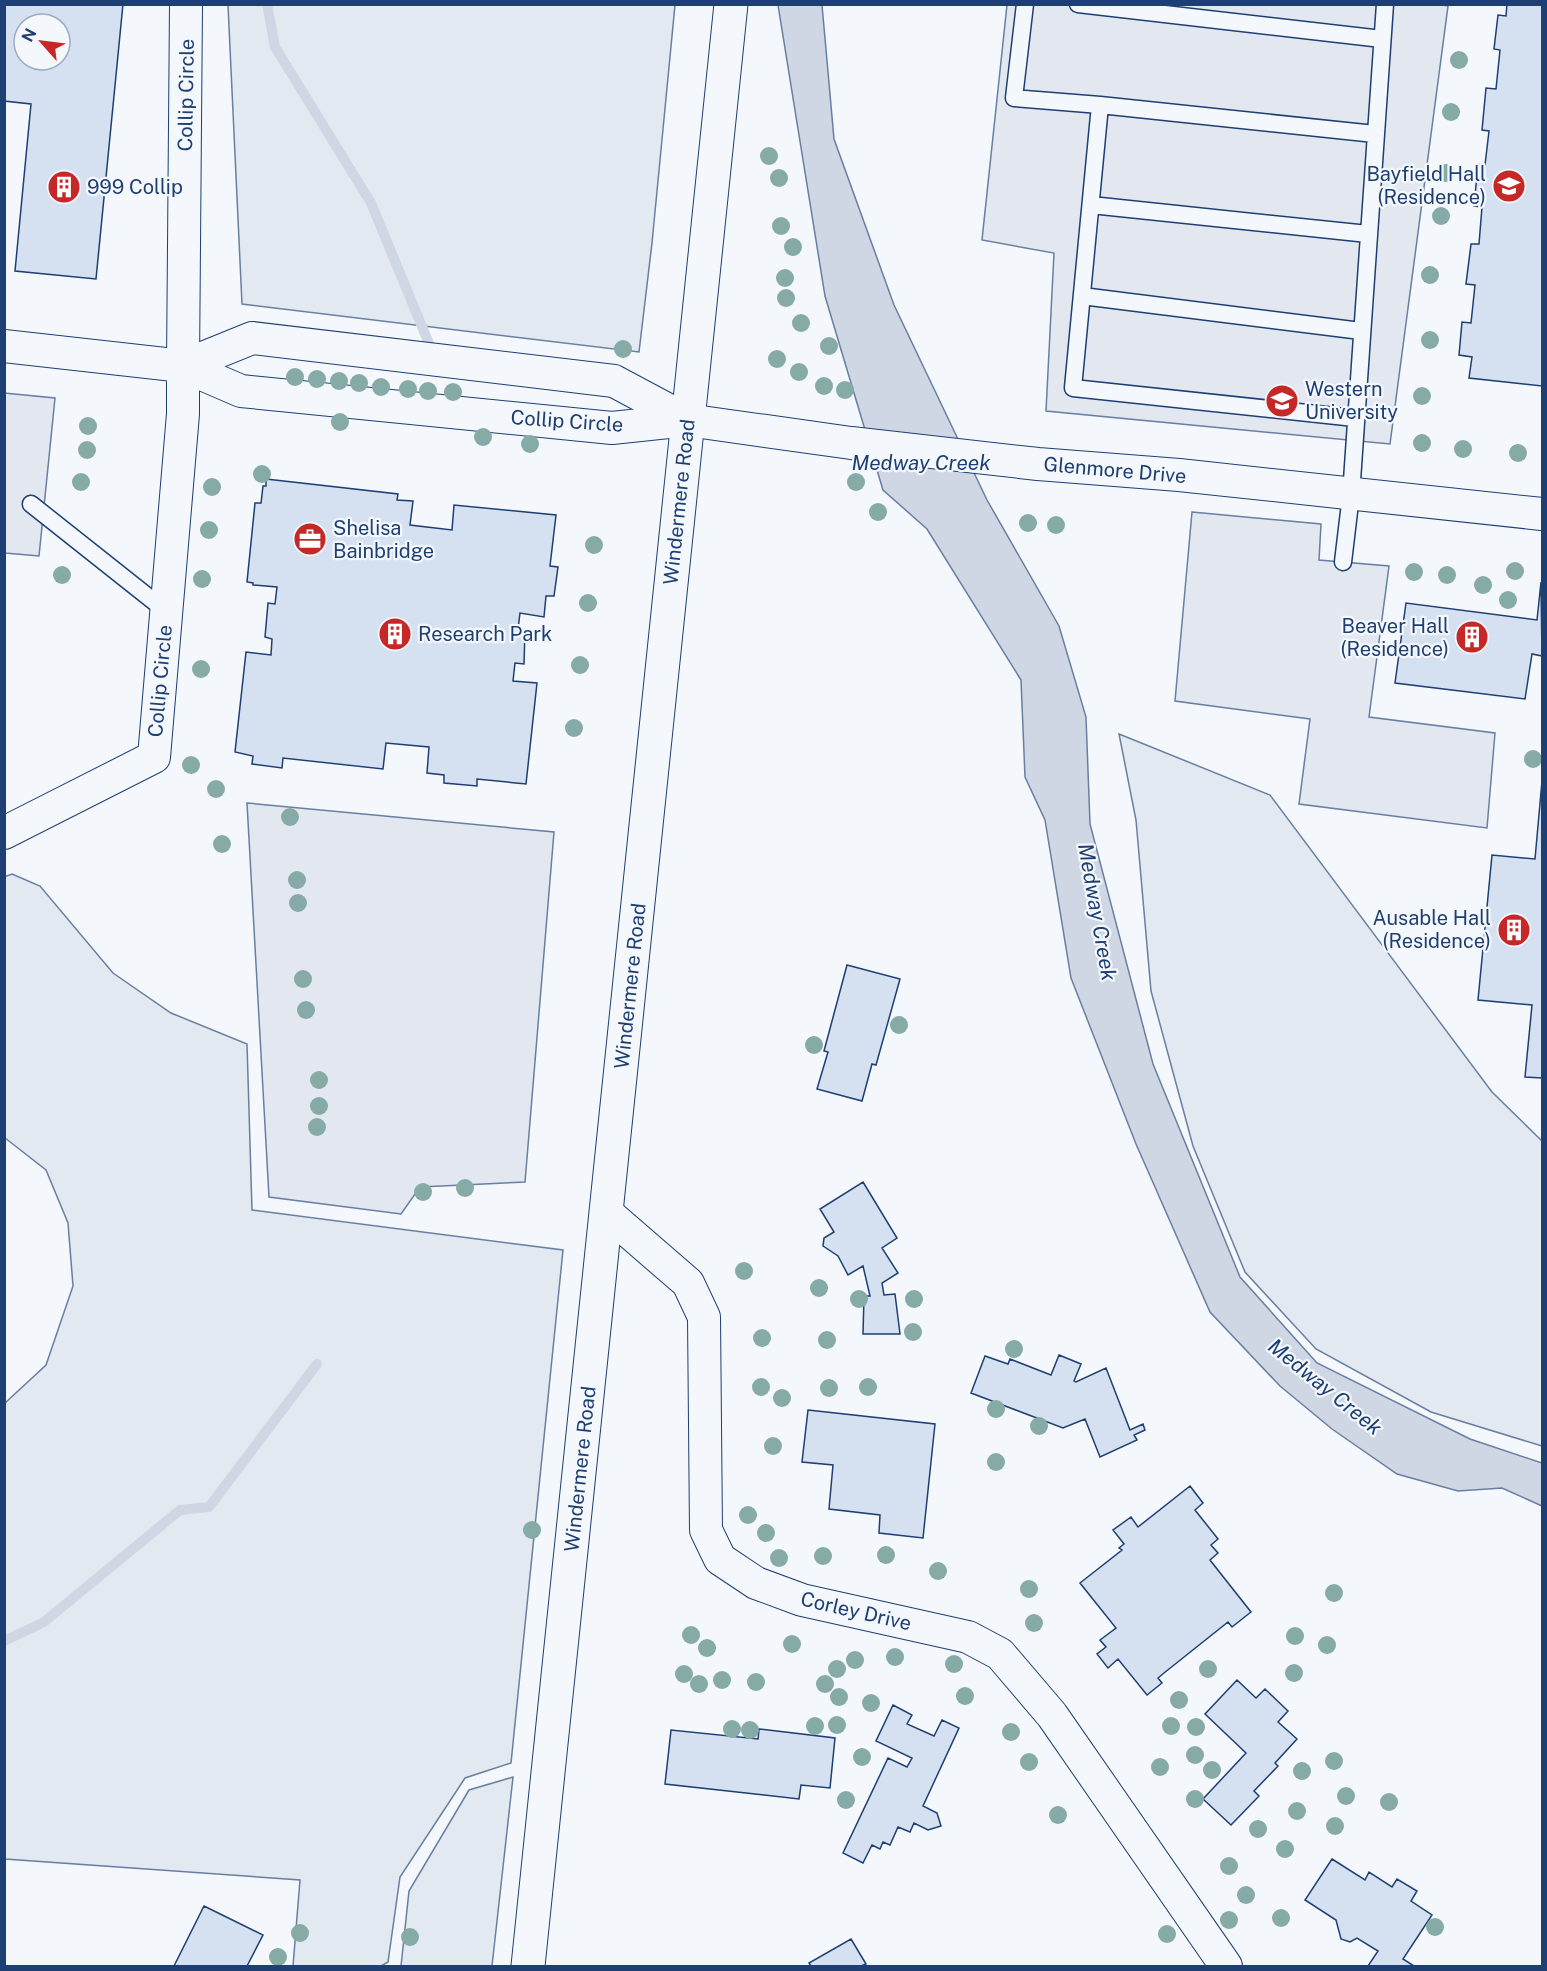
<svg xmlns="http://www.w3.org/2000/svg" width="1547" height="1971" font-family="'Public Sans',sans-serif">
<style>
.green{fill:#e3e9f0;stroke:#687fa3;stroke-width:1.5}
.parking{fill:#e3e8f0;stroke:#687fa3;stroke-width:1.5}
.water{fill:#cfd7e4;stroke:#687fa3;stroke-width:1.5}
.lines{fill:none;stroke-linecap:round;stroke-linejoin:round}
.stream{stroke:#cfd7e4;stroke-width:10}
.building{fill:#d5e0f0;stroke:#1d3f73;stroke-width:1.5;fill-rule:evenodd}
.service-casing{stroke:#1d3f73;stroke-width:19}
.minor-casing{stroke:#1d3f73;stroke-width:34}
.tertiary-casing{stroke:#1d3f73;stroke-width:35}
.service{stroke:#f4f7fb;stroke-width:16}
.minor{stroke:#f4f7fb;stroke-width:32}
.tertiary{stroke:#f4f7fb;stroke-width:33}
.tree{fill:#86aba6}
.labels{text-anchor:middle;stroke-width:4.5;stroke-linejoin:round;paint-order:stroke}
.street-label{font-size:20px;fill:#1d3f73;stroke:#f4f7fb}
.poi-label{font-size:20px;fill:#1d3f73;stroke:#f4f7fb;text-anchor:start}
.water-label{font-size:21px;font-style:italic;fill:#1d3f73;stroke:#f4f7fb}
</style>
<rect width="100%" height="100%" fill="#f4f7fb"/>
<path class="green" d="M 228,5 L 675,5 L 652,243 L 639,352 L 242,304 Z
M 1119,734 L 1270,795 L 1492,1092 L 1542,1141 L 1542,1446 L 1431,1412 L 1316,1349 L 1245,1272 L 1193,1146 L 1151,991 L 1136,820 Z
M 12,874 L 40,886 L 113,973 L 171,1013 L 247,1044 L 252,1210 L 563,1250 L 511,1763 L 465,1778 L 400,1877 L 388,1962 L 381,1966 L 293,1966 L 300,1880 L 5,1859 L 5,1403 L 46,1365 L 73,1286 L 68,1223 L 46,1170 L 5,1138 L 4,877 Z
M 513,1777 L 492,1966 L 401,1966 L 409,1891 L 469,1790 Z"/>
<path class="parking" d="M 1438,4 L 1448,6 L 1390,444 L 1046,411 L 1054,253 L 982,240 L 1007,5 Z
M 4,393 L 55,398 L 39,556 L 5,553 Z
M 1192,512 L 1321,524 L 1319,560 L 1389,566 L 1369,717 L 1495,733 L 1487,828 L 1299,804 L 1310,719 L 1175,701 Z
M 247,803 L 554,832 L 525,1182 L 420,1187 L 401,1214 L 269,1197 Z"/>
<path class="water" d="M 778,5 L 822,5 L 834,139 L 894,305 L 987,500 L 1059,626 L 1086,717 L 1090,824 L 1153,1064 L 1240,1277 L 1317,1363 L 1470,1439 L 1542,1463 L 1542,1506 L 1502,1488 L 1458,1491 L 1397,1474 L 1332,1429 L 1280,1386 L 1210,1312 L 1136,1144 L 1071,978 L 1045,820 L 1025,777 L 1021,680 L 927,529 L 883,490 L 825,296 Z"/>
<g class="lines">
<path class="stream" d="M 267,4 L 275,47 L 371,203 L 430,346
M 4,1641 L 44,1622 L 180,1510 L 209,1507 L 317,1364"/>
</g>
<path class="building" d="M 4,4 L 123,4 L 96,279 L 15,271 L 31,104 L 4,101 ZM 24,24 L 60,24 L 60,60 L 24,60 Z
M 1507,4 L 1542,4 L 1542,386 L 1469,378 L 1472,357 L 1459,355 L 1462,322 L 1471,323 L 1475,285 L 1466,284 L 1471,244 L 1479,244 L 1482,207 L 1474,206 L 1478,164 L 1485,165 L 1489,131 L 1482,130 L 1486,88 L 1496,89 L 1500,50 L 1494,49 L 1498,15 L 1506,16 Z
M 266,479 L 398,494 L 397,500 L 413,501 L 410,525 L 452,530 L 454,505 L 556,515 L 550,566 L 558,567 L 554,596 L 546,596 L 544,617 L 520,613 L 518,629 L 525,630 L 524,664 L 515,663 L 513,681 L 537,683 L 526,784 L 477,779 L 477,786 L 444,783 L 444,775 L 427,773 L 429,747 L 386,743 L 383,769 L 283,758 L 282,768 L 252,764 L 253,756 L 235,752 L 246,652 L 271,655 L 272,639 L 265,637 L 268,603 L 275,604 L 277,587 L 253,585 L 253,583 L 247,582 L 255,503 L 261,503 L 263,486 L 266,486 Z
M 1541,582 L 1542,656 L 1532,654 L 1525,699 L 1395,683 L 1406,603 L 1537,620 Z
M 1542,781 L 1542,1078 L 1525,1077 L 1532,1005 L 1478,1000 L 1492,855 L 1535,859 Z
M 847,965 L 900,979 L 876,1065 L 872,1064 L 862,1101 L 817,1089 L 828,1052 L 824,1051 Z
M 863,1182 L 897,1238 L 882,1248 L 898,1273 L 882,1283 L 884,1295 L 895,1294 L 900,1334 L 863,1334 L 864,1296 L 870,1296 L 863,1266 L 848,1275 L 838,1256 L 823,1246 L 824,1238 L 834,1232 L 820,1209 Z
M 1059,1355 L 1081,1364 L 1074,1381 L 1076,1382 L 1106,1368 L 1130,1430 L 1143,1424 L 1145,1430 L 1134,1435 L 1137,1440 L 1100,1457 L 1085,1419 L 1063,1428 L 971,1393 L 985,1356 L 1008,1364 L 1010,1359 L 1051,1375 Z
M 808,1410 L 935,1424 L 923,1538 L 879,1533 L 880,1515 L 829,1509 L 833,1465 L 802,1462 Z
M 1190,1486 L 1203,1503 L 1195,1510 L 1218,1539 L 1211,1545 L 1218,1553 L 1210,1560 L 1251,1612 L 1232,1627 L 1228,1622 L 1164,1673 L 1158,1678 L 1162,1683 L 1147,1695 L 1118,1659 L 1108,1668 L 1097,1654 L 1106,1647 L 1100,1640 L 1116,1628 L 1080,1583 L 1122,1550 L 1119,1548 L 1124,1544 L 1113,1530 L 1131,1517 L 1138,1527 Z
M 1237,1680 L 1256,1698 L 1265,1689 L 1288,1711 L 1278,1722 L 1297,1739 L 1275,1763 L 1278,1766 L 1254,1791 L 1259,1796 L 1231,1825 L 1203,1799 L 1246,1753 L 1205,1714 Z
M 893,1705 L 912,1715 L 907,1724 L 934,1736 L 942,1720 L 959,1728 L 923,1806 L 937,1813 L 941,1826 L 928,1830 L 914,1823 L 910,1832 L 898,1827 L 890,1845 L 883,1842 L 880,1849 L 872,1845 L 863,1863 L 843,1853 L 888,1758 L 907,1767 L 912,1758 L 876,1741 Z
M 759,1729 L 835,1738 L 830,1788 L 801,1785 L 799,1799 L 665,1784 L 671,1730 L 758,1739 Z
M 1332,1859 L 1365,1880 L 1369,1872 L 1392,1887 L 1397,1879 L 1417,1891 L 1411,1901 L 1432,1915 L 1403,1959 L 1414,1966 L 1368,1966 L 1378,1951 L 1357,1938 L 1350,1942 L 1341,1939 L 1336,1920 L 1305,1900 Z
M 204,1906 L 263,1935 L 247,1966 L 174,1966 Z
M 851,1939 L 866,1964 L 861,1966 L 811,1966 L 809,1963 Z"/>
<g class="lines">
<defs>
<path id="service" d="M 1025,4 L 1014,98 L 1100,105
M 1078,4 L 1382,39
M 1091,205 L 1368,234
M 1082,296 L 1361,331
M 1355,418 L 1073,388 L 1100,105 L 1375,134
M 31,504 L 166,611
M 1343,562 L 1351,495 L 1385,4"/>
<path id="minor" d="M 4,346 L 183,366 L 183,414 L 154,757 L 4,833
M 183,366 L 241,391 L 612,428 L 687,420 L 851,443 L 1038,464 L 1179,475 L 1542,514
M 183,366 L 252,338 L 614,381 L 687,420
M 183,366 L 186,4
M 606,1212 L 688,1283 L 704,1317 L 706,1530 L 720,1559 L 756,1583 L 802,1600 L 968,1637 L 1000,1654 L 1052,1715 L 1226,1966"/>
<path id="tertiary" d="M 528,1966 L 731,4"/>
</defs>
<use href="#service" class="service-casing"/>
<use href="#minor" class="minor-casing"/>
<use href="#tertiary" class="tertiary-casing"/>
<use href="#service" class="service"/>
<use href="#minor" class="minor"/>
<use href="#tertiary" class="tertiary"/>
</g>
<g class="tree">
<circle cx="1459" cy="60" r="9"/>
<circle cx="1451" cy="112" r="9"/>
<circle cx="769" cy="156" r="9"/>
<circle cx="1446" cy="173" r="9"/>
<circle cx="779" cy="178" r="9"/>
<circle cx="1441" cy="216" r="9"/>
<circle cx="781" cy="226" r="9"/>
<circle cx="793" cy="247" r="9"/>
<circle cx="1430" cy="275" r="9"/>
<circle cx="785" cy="278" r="9"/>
<circle cx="786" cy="298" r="9"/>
<circle cx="801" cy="323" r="9"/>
<circle cx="1430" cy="340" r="9"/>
<circle cx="829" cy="346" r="9"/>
<circle cx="623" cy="349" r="9"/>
<circle cx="777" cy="359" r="9"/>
<circle cx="799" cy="372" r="9"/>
<circle cx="295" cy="377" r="9"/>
<circle cx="317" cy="379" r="9"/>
<circle cx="339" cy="381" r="9"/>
<circle cx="359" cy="383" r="9"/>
<circle cx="824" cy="386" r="9"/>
<circle cx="381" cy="387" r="9"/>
<circle cx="408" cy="389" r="9"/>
<circle cx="845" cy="390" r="9"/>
<circle cx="428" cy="391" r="9"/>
<circle cx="453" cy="392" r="9"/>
<circle cx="1422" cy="396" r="9"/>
<circle cx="340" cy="422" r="9"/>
<circle cx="88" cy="426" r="9"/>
<circle cx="483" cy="437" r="9"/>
<circle cx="1422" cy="443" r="9"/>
<circle cx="530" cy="444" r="9"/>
<circle cx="1463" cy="449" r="9"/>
<circle cx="87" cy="450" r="9"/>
<circle cx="1518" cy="453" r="9"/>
<circle cx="262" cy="474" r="9"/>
<circle cx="81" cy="482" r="9"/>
<circle cx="856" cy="482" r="9"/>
<circle cx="212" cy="487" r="9"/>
<circle cx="878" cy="512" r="9"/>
<circle cx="1028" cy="523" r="9"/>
<circle cx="1056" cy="525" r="9"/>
<circle cx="209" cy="530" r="9"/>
<circle cx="594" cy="545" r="9"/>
<circle cx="1515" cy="571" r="9"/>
<circle cx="1414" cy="572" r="9"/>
<circle cx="62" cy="575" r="9"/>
<circle cx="1447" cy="575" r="9"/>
<circle cx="202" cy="579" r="9"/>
<circle cx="1483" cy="585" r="9"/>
<circle cx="1508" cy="600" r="9"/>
<circle cx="588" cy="603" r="9"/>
<circle cx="580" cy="665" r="9"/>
<circle cx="201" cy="669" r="9"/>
<circle cx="574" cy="728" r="9"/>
<circle cx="1533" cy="759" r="9"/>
<circle cx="191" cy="765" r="9"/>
<circle cx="216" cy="789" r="9"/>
<circle cx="290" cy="817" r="9"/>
<circle cx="222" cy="844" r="9"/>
<circle cx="297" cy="880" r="9"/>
<circle cx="298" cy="903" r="9"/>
<circle cx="303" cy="979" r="9"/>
<circle cx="306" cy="1010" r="9"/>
<circle cx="899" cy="1025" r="9"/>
<circle cx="814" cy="1045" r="9"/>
<circle cx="319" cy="1080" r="9"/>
<circle cx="319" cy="1106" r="9"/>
<circle cx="317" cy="1127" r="9"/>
<circle cx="465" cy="1188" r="9"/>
<circle cx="423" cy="1192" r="9"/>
<circle cx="744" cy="1271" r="9"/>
<circle cx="819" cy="1288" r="9"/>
<circle cx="859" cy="1299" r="9"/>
<circle cx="914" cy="1299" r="9"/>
<circle cx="913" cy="1332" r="9"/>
<circle cx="762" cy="1338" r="9"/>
<circle cx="827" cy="1340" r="9"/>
<circle cx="1014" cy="1349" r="9"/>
<circle cx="761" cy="1387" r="9"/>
<circle cx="868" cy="1387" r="9"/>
<circle cx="829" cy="1388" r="9"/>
<circle cx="782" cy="1398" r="9"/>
<circle cx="996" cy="1409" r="9"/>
<circle cx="1039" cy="1426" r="9"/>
<circle cx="773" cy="1446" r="9"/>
<circle cx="996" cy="1462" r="9"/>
<circle cx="748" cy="1515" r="9"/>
<circle cx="532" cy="1530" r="9"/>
<circle cx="766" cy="1533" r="9"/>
<circle cx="886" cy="1555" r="9"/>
<circle cx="823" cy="1556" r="9"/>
<circle cx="779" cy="1558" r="9"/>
<circle cx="938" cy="1571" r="9"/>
<circle cx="1029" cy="1589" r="9"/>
<circle cx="1334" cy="1593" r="9"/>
<circle cx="1034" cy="1623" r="9"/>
<circle cx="691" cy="1635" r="9"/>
<circle cx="1295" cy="1636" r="9"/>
<circle cx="792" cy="1644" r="9"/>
<circle cx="1327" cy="1645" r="9"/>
<circle cx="707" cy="1648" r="9"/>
<circle cx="895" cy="1657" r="9"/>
<circle cx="855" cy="1660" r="9"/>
<circle cx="954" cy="1664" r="9"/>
<circle cx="837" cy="1669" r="9"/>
<circle cx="1208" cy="1669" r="9"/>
<circle cx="1294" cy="1673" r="9"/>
<circle cx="684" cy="1674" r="9"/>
<circle cx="722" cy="1680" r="9"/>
<circle cx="756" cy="1682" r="9"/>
<circle cx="699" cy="1684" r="9"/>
<circle cx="825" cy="1684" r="9"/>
<circle cx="965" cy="1696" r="9"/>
<circle cx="839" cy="1697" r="9"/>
<circle cx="1179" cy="1700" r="9"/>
<circle cx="871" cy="1703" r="9"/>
<circle cx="837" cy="1725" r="9"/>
<circle cx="815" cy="1726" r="9"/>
<circle cx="1171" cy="1726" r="9"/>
<circle cx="1196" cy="1727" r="9"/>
<circle cx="732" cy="1729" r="9"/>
<circle cx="750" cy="1730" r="9"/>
<circle cx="1011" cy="1732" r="9"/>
<circle cx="1195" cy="1755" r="9"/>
<circle cx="862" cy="1757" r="9"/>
<circle cx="1334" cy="1761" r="9"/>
<circle cx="1029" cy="1762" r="9"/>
<circle cx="1160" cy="1767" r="9"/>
<circle cx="1212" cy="1770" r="9"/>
<circle cx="1302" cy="1771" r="9"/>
<circle cx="1346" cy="1796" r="9"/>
<circle cx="1195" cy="1799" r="9"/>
<circle cx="846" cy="1800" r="9"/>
<circle cx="1389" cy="1802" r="9"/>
<circle cx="1297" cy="1811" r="9"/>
<circle cx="1058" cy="1815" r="9"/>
<circle cx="1335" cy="1826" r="9"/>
<circle cx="1258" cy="1829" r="9"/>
<circle cx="1285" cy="1849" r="9"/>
<circle cx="1229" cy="1866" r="9"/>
<circle cx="1246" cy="1895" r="9"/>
<circle cx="1281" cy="1918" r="9"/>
<circle cx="1229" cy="1920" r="9"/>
<circle cx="1435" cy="1927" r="9"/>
<circle cx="300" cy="1933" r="9"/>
<circle cx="1167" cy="1934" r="9"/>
<circle cx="410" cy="1937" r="9"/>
<circle cx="278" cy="1957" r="9"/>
</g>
<defs>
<symbol id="university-disc" viewBox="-11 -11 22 22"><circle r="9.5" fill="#c62828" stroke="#f4f7fb"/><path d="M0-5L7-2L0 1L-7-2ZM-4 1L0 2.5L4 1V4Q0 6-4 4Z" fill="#fff"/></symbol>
<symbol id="building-disc" viewBox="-11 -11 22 22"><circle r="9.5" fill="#c62828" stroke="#f4f7fb"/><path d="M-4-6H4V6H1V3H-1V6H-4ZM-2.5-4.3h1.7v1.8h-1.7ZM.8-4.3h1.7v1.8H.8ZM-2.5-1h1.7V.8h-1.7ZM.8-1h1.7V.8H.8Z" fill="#fff"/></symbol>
<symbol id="office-disc" viewBox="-11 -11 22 22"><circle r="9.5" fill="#c62828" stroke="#f4f7fb"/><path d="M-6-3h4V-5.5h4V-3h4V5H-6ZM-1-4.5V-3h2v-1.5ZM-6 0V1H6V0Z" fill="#fff"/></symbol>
</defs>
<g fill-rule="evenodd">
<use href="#university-disc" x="1490" y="167" width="38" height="38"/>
<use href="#building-disc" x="45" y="168" width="38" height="38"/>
<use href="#university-disc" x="1263" y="382" width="38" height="38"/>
<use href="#office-disc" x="291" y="520" width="38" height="38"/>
<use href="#building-disc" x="376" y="615" width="38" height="38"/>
<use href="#building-disc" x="1453" y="618" width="38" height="38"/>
<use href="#building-disc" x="1495" y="911" width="38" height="38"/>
</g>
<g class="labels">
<g class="street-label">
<text transform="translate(186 95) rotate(-89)" y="7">Collip Circle</text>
<text transform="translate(567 421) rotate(4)" y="7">Collip Circle</text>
<text transform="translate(1115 470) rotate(5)" y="7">Glenmore Drive</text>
<text transform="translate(679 502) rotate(-84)" y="7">Windermere Road</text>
<text transform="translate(160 681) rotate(-85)" y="7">Collip Circle</text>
<text transform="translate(630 986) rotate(-84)" y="7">Windermere Road</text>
<text transform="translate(580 1469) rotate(-84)" y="7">Windermere Road</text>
<text transform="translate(856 1611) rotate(13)" y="7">Corley Drive</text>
</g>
<g class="poi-label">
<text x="1486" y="181" text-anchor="end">Bayfield Hall<tspan x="1486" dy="23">(Residence)</tspan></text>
<text x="87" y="194">999 Collip</text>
<text x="1305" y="396">Western<tspan x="1305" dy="23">University</tspan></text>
<text x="333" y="535">Shelisa<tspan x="333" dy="23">Bainbridge</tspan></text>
<text x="1449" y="633" text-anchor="end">Beaver Hall<tspan x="1449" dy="23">(Residence)</tspan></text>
<text x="418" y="641">Research Park</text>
<text x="1491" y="925" text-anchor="end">Ausable Hall<tspan x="1491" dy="23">(Residence)</tspan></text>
</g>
<g class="water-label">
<text x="921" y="470">Medway Creek</text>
<text transform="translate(1097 912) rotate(80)" y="7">Medway Creek</text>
<text transform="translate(1325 1387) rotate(39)" y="7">Medway Creek</text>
</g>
</g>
<rect width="1547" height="1971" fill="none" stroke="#1d3f73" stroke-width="12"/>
<g transform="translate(42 42) rotate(298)"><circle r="28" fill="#f4f7fb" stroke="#9eadc5" stroke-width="1.5"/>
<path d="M0-4.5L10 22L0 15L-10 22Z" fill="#c62828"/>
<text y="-9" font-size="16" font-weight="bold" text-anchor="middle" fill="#1d3f73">N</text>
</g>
</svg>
